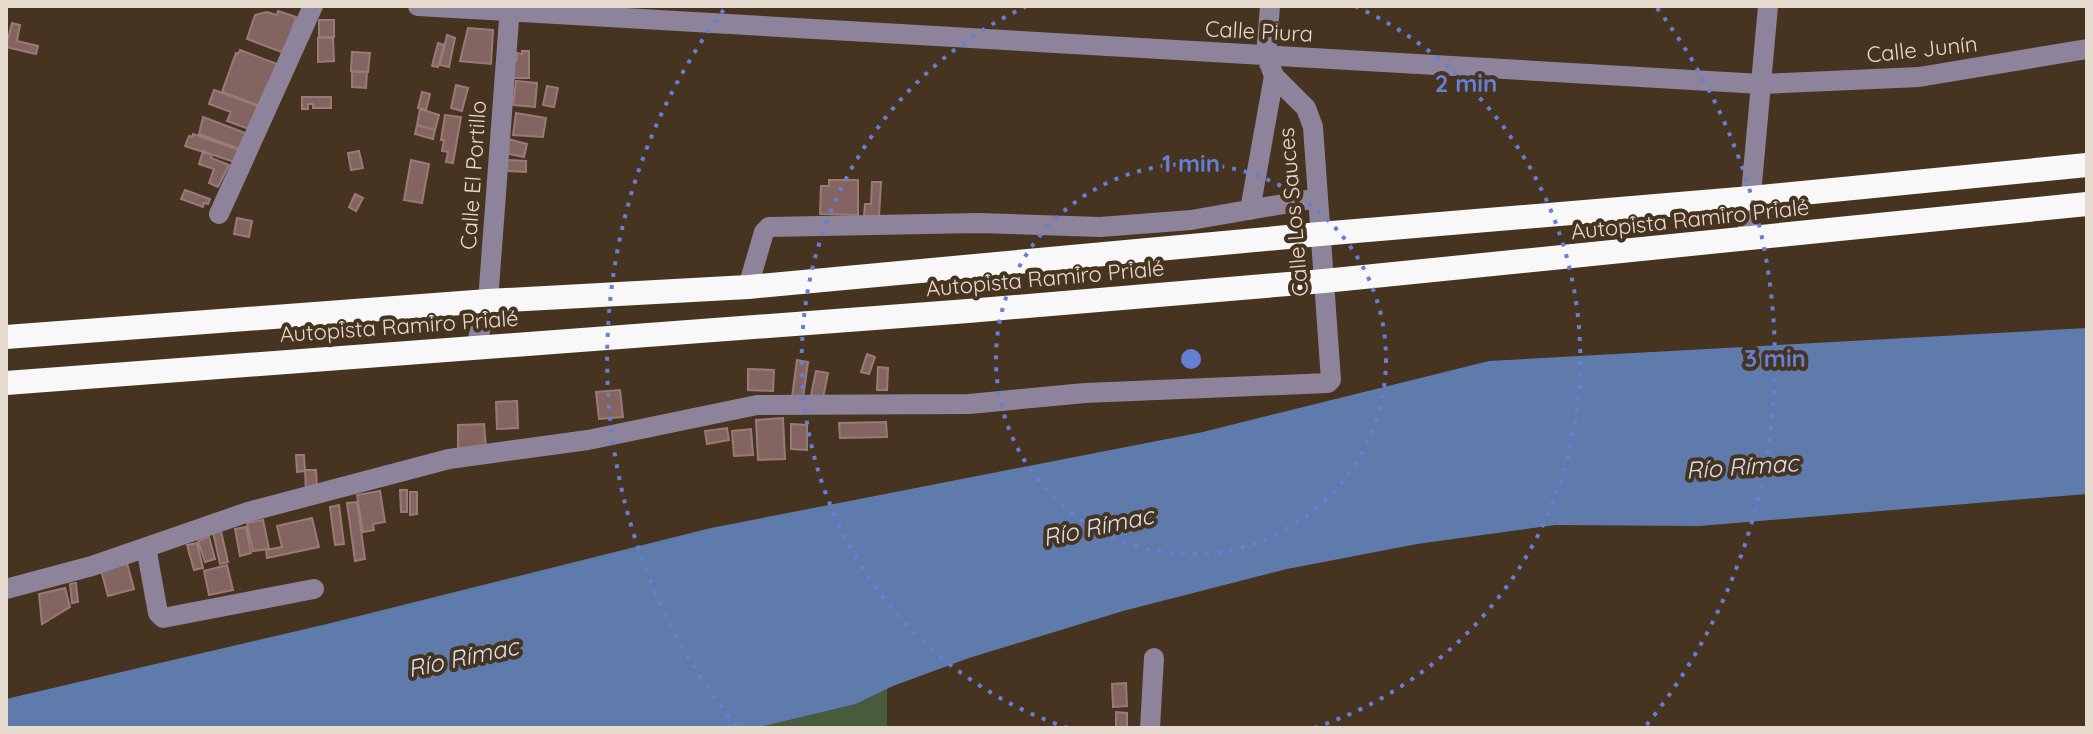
<svg xmlns="http://www.w3.org/2000/svg" width="2093" height="734" font-family="Quicksand,sans-serif">
<style>
.green{fill:#475b3d}
.water{fill:#5f7bab}
.building{fill:#846461;stroke:#9a7a76;stroke-width:2}
.lines{fill:none;stroke-linecap:round;stroke-linejoin:round}
.minor{stroke:#8d839b;stroke-width:20}
.highway{stroke:#f8f8f8;stroke-width:24}
.ring{fill:none;stroke:#647fd5;stroke-width:4;stroke-dasharray:4 8}
.labels{text-anchor:middle;stroke-width:8;stroke-linejoin:round;paint-order:stroke}
.street-label{font-size:22px;fill:#e7dbd0;stroke:#463420}
.water-label{font-size:24px;font-style:italic;fill:#d9e2f0;stroke:#463420}
.centre{fill:#647fd5;stroke:#463420;stroke-width:4}
.ring-label{font-size:24px;text-anchor:middle;font-weight:bold;fill:#647fd5;stroke:#463420;stroke-width:8;stroke-linejoin:round;paint-order:stroke}
</style>
<rect width="100%" height="100%" fill="#463420"/>
<path class="green" d="M 887,689 L 887,728 L 756,728 L 856,704 Z"/>
<path class="water" d="M 2087,328 L 2087,494 L 1699,526 L 1555,525 L 1417,544 L 1287,569 L 1123,611 L 969,658 L 893,686 L 856,704 L 756,728 L 6,728 L 6,699 L 327,624 L 711,528 L 1203,432 L 1489,361 Z"/>
<path class="building" d="M 278,11 L 296,17 L 284,53 L 247,39 L 255,15 L 267,12 L 277,15 Z
M 319,20 L 334,20 L 334,37 L 319,37 Z
M 12,23 L 20,25 L 17,41 L 38,46 L 36,54 L 6,47 Z
M 468,28 L 493,30 L 491,64 L 460,61 Z
M 447,35 L 455,38 L 449,67 L 440,65 Z
M 318,38 L 333,38 L 334,61 L 318,62 Z
M 438,43 L 444,45 L 438,67 L 432,66 Z
M 240,50 L 280,65 L 263,107 L 222,92 L 236,53 L 238,54 Z
M 522,51 L 529,51 L 529,78 L 514,78 L 514,60 L 517,60 L 517,53 L 522,54 Z
M 352,52 L 370,53 L 368,72 L 351,71 Z
M 352,72 L 367,72 L 366,88 L 352,87 Z
M 516,81 L 537,83 L 535,107 L 513,105 Z
M 456,85 L 468,88 L 462,111 L 451,108 Z
M 547,86 L 558,88 L 554,107 L 543,105 Z
M 214,90 L 263,108 L 249,129 L 227,121 L 231,112 L 209,104 Z
M 422,92 L 430,94 L 426,110 L 418,108 Z
M 302,97 L 331,97 L 331,108 L 313,108 L 313,104 L 308,104 L 308,109 L 302,109 Z
M 420,109 L 439,115 L 435,130 L 417,125 Z
M 516,113 L 546,118 L 543,137 L 513,135 Z
M 445,115 L 461,117 L 453,163 L 446,162 L 448,152 L 442,151 L 444,140 L 441,140 Z
M 203,117 L 248,134 L 242,150 L 199,134 Z
M 417,125 L 435,130 L 433,139 L 415,134 Z
M 193,134 L 239,150 L 235,162 L 185,146 L 189,136 L 192,137 Z
M 508,139 L 527,144 L 524,157 L 505,153 Z
M 203,151 L 212,155 L 211,158 L 229,165 L 218,187 L 209,183 L 214,169 L 199,164 Z
M 359,151 L 363,168 L 351,170 L 348,153 Z
M 411,160 L 429,164 L 422,203 L 404,200 Z
M 507,160 L 526,161 L 526,172 L 506,171 Z
M 829,180 L 858,180 L 858,215 L 820,214 L 821,186 L 829,186 Z
M 872,182 L 881,182 L 879,217 L 864,216 L 865,204 L 871,204 Z
M 185,190 L 210,199 L 208,204 L 204,203 L 203,207 L 181,199 Z
M 355,194 L 363,198 L 356,211 L 349,207 Z
M 237,218 L 252,221 L 249,237 L 234,234 Z
M 867,354 L 875,357 L 869,374 L 861,372 Z
M 797,360 L 808,362 L 803,398 L 792,397 Z
M 878,367 L 888,368 L 887,390 L 877,390 Z
M 748,369 L 774,370 L 773,391 L 748,390 Z
M 816,371 L 828,373 L 823,398 L 811,395 Z
M 620,390 L 623,417 L 599,419 L 596,392 Z
M 517,401 L 518,428 L 497,429 L 496,402 Z
M 783,418 L 785,459 L 758,460 L 756,420 Z
M 886,422 L 887,437 L 840,438 L 839,423 Z
M 484,424 L 486,448 L 458,452 L 458,425 Z
M 791,424 L 807,425 L 807,450 L 791,449 Z
M 727,428 L 729,440 L 707,444 L 705,431 Z
M 751,429 L 753,455 L 734,456 L 732,431 Z
M 296,455 L 304,455 L 305,471 L 297,472 Z
M 305,470 L 316,470 L 317,491 L 306,491 Z
M 400,490 L 407,490 L 407,512 L 401,512 Z
M 380,491 L 385,522 L 373,524 L 374,530 L 363,532 L 357,495 Z
M 410,492 L 417,492 L 417,514 L 410,515 Z
M 357,502 L 365,559 L 355,561 L 347,503 Z
M 339,505 L 344,544 L 335,545 L 330,507 Z
M 312,518 L 319,547 L 267,558 L 266,550 L 282,547 L 277,526 Z
M 263,520 L 269,549 L 253,551 L 247,523 Z
M 246,527 L 251,553 L 240,556 L 235,529 Z
M 221,531 L 228,562 L 220,564 L 213,532 Z
M 209,537 L 215,559 L 205,562 L 198,541 Z
M 197,543 L 203,568 L 194,570 L 187,545 Z
M 127,563 L 134,589 L 108,596 L 101,570 Z
M 227,565 L 233,590 L 209,595 L 204,571 Z
M 76,583 L 78,602 L 72,603 L 70,584 Z
M 65,588 L 70,607 L 42,624 L 39,594 Z
M 1126,683 L 1127,706 L 1113,707 L 1112,684 Z
M 1116,712 L 1127,713 L 1127,728 L 1116,728 Z"/>
<g class="lines">
<path class="minor" d="M 418,6 L 1761,84 L 1919,77 L 2087,49
M 1250,210 L 1274,76
M 219,214 L 313,6
M 1747,239 L 1768,6
M 748,287 L 764,232 L 769,227 L 979,223 L 1100,227 L 1191,220 L 1318,198
M 476,346 L 488,301 L 510,6
M 146,547 L 158,613 L 163,618 L 314,589
M 6,589 L 92,566 L 248,512 L 449,459 L 588,440 L 757,405 L 969,404 L 1085,393 L 1328,383 L 1331,380 L 1313,127 L 1306,108 L 1274,76 L 1266,55 L 1270,6
M 1150,728 L 1154,658"/>
<path class="highway" d="M 6,337 L 488,301 L 748,287 L 1320,234 L 1751,198 L 2087,165
M 6,383 L 968,311 L 1324,281 L 2087,204"/>
</g>
<g class="ring">
<circle cx="1191" cy="359" r="195"/>
<path d="M1068 728A389 389 0 0 1 1027 6M1355 6A389 389 0 0 1 1314 728"/>
<path d="M737 727A584 584 0 0 1 725 8M1657 8A584 584 0 0 1 1645 727"/>
</g>
<g class="labels">
<g class="street-label">
<text transform="translate(1259 31) rotate(3)" y="8">Calle Piura</text>
<text transform="translate(1922 49) rotate(-6)" y="8">Calle Junín</text>
<text transform="translate(473 175) rotate(-86)" y="8">Calle El Portillo</text>
<text transform="translate(1293 212) rotate(-95)" y="8">Calle Los Sauces</text>
<text transform="translate(1690 219) rotate(-6)" y="8">Autopista Ramiro Prialé</text>
<text transform="translate(1045 278) rotate(-5)" y="8">Autopista Ramiro Prialé</text>
<text transform="translate(399 326) rotate(-4)" y="8">Autopista Ramiro Prialé</text>
</g>
<g class="water-label">
<text transform="translate(1742 467) rotate(-4)" y="8">Río Rímac</text>
<text transform="translate(1098 527) rotate(-12)" y="8">Río Rímac</text>
<text transform="translate(463 658) rotate(-12)" y="8">Río Rímac</text>
</g>
</g>
<circle cx="1191" cy="359" r="12" class="centre"/>
<g class="ring-label">
<text x="1466" y="92">2 min</text>
<text x="1191" y="172">1 min</text>
<text x="1775" y="367">3 min</text>
</g>
<rect width="2093" height="734" fill="none" stroke="#e7dbd0" stroke-width="16"/>
</svg>
